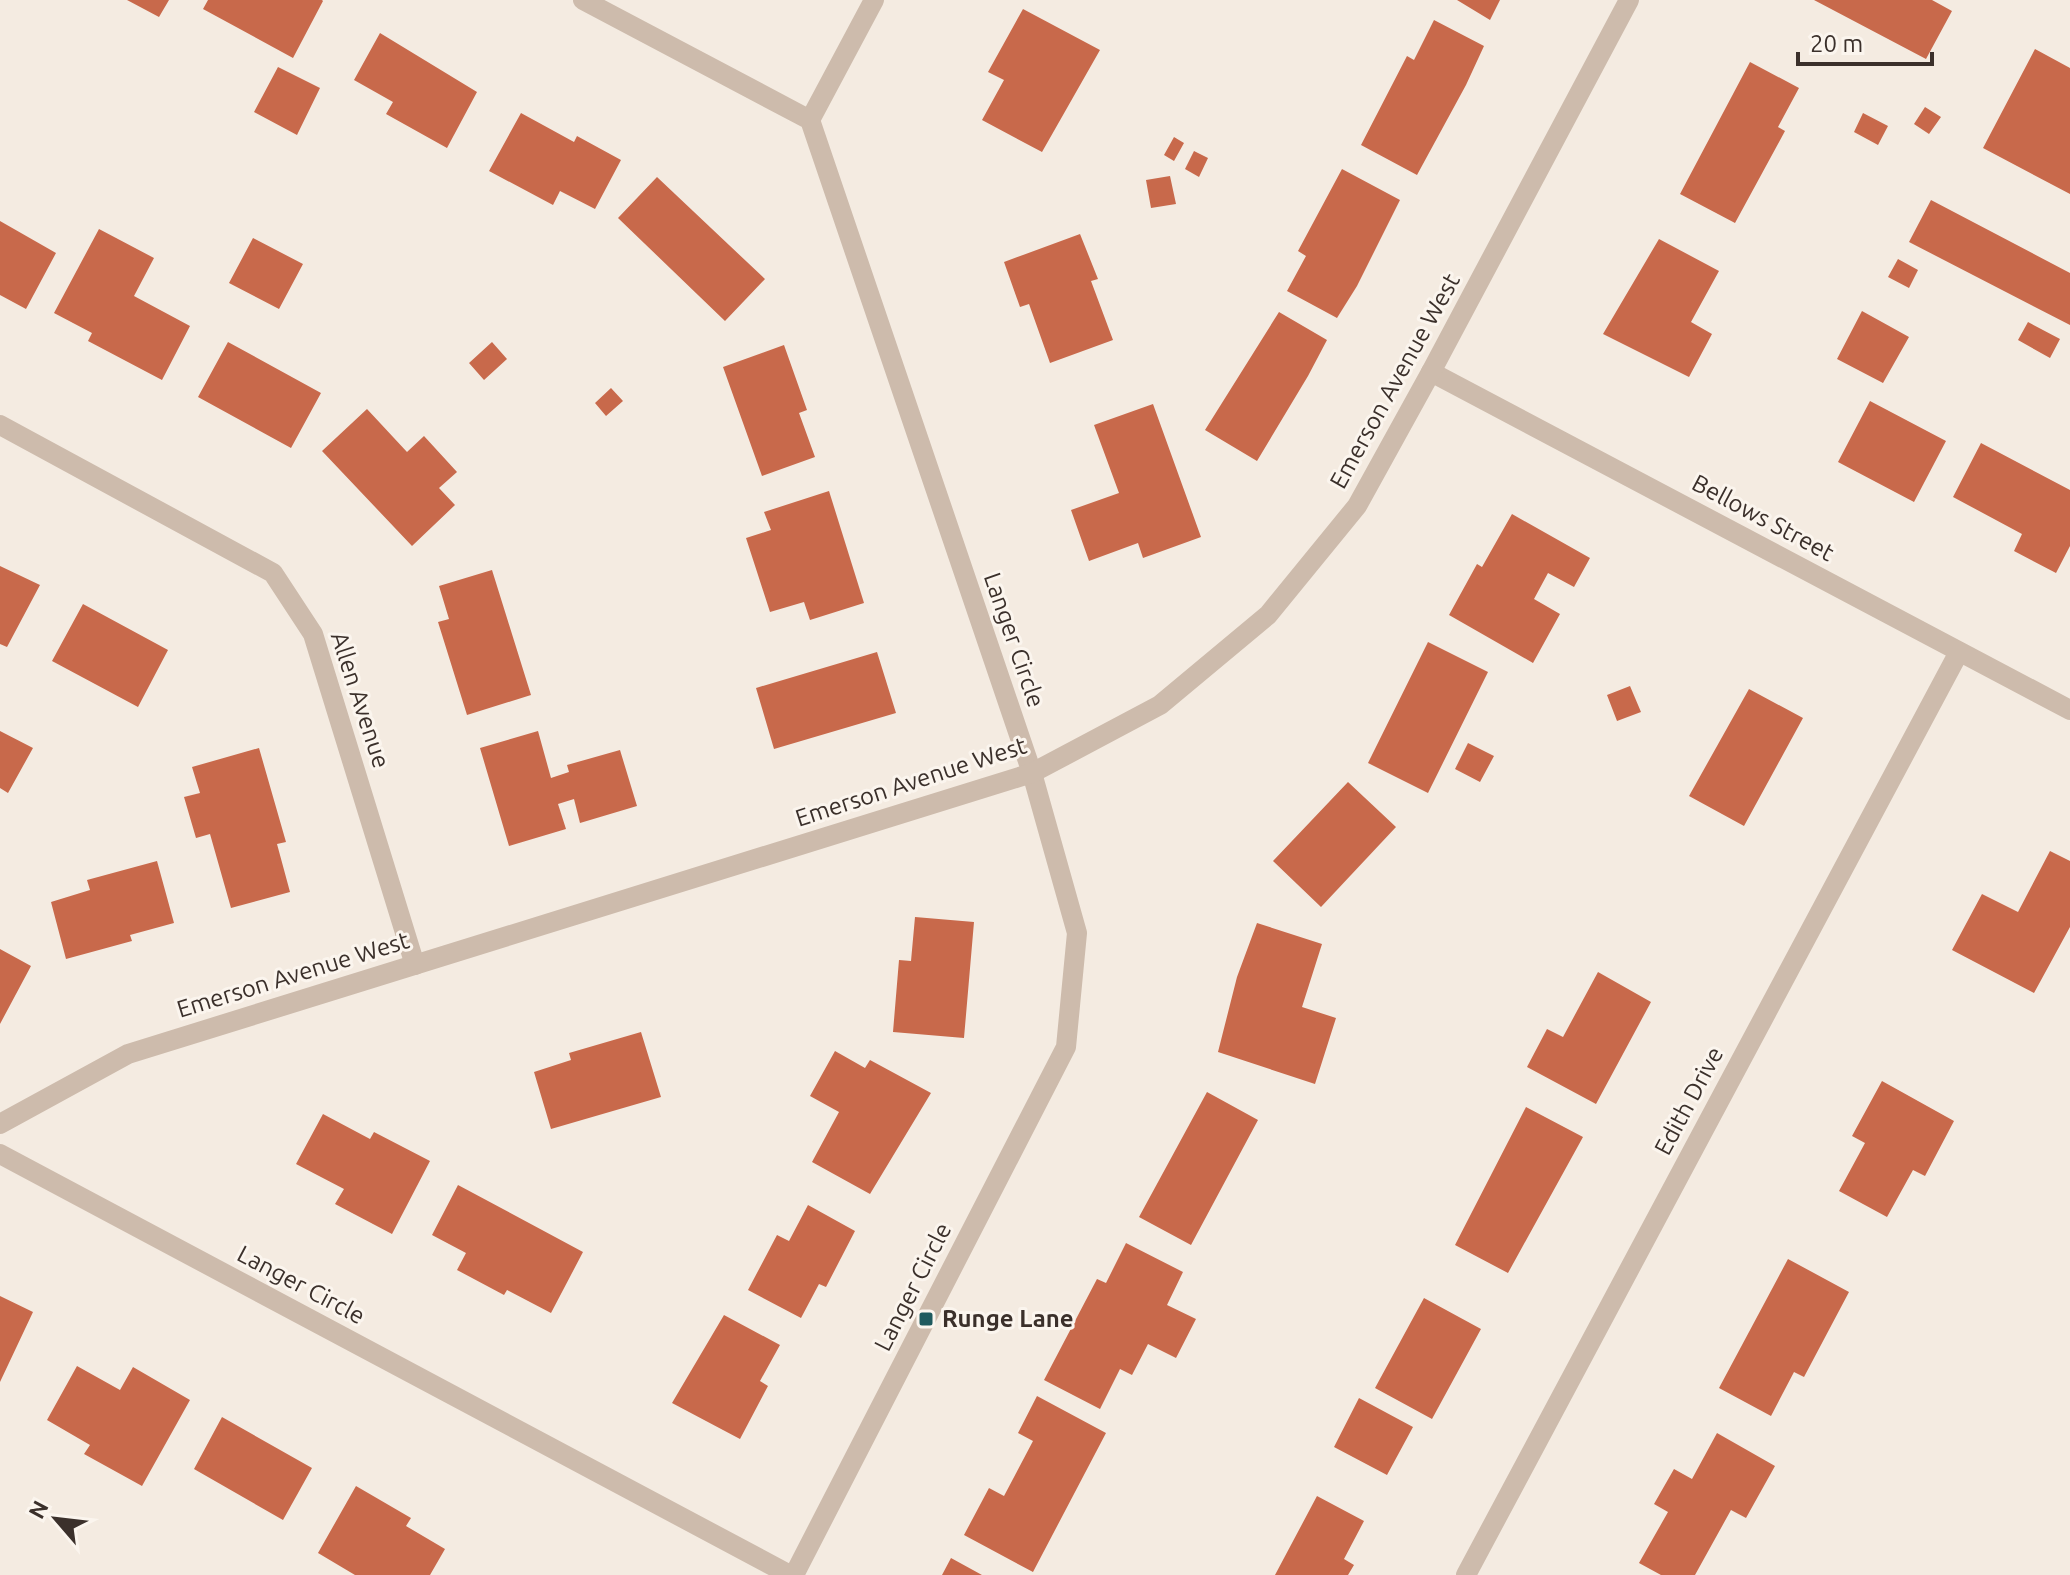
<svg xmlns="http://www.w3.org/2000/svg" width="2070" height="1575" font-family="Ubuntu,sans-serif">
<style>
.building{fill:#c8694b}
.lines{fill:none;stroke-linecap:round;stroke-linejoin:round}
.minor{stroke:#cdbbac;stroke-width:20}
.tertiary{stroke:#cdbbac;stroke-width:20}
.poi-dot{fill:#1f5a5e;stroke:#fbf5ee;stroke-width:3}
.labels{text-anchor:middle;stroke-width:6;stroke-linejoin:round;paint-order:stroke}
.street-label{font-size:24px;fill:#3b302b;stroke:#fbf5ee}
.poi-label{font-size:24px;font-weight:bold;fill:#3b302b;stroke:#fbf5ee;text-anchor:start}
</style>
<rect width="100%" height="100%" fill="#f4ebe1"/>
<path class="building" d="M 127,0 L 169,0 L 159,17 Z
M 208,0 L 322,0 L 323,1 L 293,58 L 203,9 Z
M 1457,0 L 1500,0 L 1490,20 Z
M 1814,0 L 1932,0 L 1952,11 L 1926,59 Z
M 1023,9 L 1100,50 L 1042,152 L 982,120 L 1004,80 L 988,72 Z
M 1434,20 L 1484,46 L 1466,85 L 1417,175 L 1361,145 L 1407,56 L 1414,60 Z
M 380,33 L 477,92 L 447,148 L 386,114 L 393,102 L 354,80 Z
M 2035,49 L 2070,68 L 2070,194 L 1983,148 Z
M 1750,62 L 1799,88 L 1778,127 L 1785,131 L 1735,223 L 1680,194 Z
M 278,67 L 320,88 L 297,135 L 254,112 Z
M 1925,107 L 1941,117 L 1929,134 L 1914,124 Z
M 521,113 L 574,142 L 577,136 L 621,160 L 595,209 L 560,191 L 553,205 L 489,171 Z
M 1863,113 L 1888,126 L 1878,145 L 1854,132 Z
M 1174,137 L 1184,143 L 1174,161 L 1164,155 Z
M 1194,151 L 1208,158 L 1199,177 L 1185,169 Z
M 1342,169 L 1400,200 L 1357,286 L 1337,318 L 1287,291 L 1306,256 L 1298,251 Z
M 1170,176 L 1176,204 L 1151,208 L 1146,180 Z
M 657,177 L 765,279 L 725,321 L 618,218 Z
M 1931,200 L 2070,273 L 2070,325 L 1909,242 Z
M 0,221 L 56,253 L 26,309 L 0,295 Z
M 99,229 L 154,258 L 134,296 L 190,326 L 162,380 L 88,341 L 92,333 L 54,313 Z
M 1080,234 L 1098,279 L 1091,281 L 1113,340 L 1050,363 L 1029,304 L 1020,307 L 1004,262 Z
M 253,238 L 303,264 L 279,309 L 229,283 Z
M 1659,239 L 1719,271 L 1691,322 L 1712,334 L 1689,377 L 1603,334 Z
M 1898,259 L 1918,270 L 1909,288 L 1888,277 Z
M 1862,311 L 1909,337 L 1883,383 L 1837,359 Z
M 1279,312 L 1327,340 L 1308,376 L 1257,461 L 1205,430 Z
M 2028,322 L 2060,339 L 2050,358 L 2018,340 Z
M 228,342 L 321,393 L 291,448 L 198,397 Z
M 492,342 L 507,359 L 484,380 L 469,363 Z
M 784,345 L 807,410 L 799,413 L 815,457 L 762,476 L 723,367 Z
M 611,388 L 623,401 L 606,416 L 595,403 Z
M 1870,401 L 1946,441 L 1914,502 L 1838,462 Z
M 1153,404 L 1201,537 L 1143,558 L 1138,543 L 1089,561 L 1071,510 L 1119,493 L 1094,425 Z
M 367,409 L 407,452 L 424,436 L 457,472 L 439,488 L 455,505 L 412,546 L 322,451 Z
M 1981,443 L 2070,490 L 2070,546 L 2056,573 L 2014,551 L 2022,534 L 1953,497 Z
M 829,491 L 864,603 L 810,620 L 804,602 L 770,612 L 746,538 L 771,530 L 764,512 Z
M 1512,514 L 1590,558 L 1574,587 L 1548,573 L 1534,599 L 1560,614 L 1533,663 L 1449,615 L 1477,564 L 1482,567 Z
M 0,566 L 40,585 L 7,647 L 0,644 Z
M 492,570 L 531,695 L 467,715 L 438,622 L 449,619 L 439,586 Z
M 83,604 L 168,650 L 138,707 L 52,661 Z
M 1428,642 L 1488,672 L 1428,793 L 1368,763 Z
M 877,652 L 896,713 L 774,749 L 756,688 Z
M 1630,686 L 1641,712 L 1617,721 L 1607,695 Z
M 1749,689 L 1803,718 L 1744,826 L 1689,796 Z
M 0,731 L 33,748 L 8,793 L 0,788 Z
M 538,731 L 551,778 L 569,772 L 567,765 L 620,750 L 637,806 L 580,823 L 574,799 L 558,804 L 566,829 L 509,846 L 480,748 Z
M 1468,743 L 1494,756 L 1480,782 L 1455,769 Z
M 259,748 L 286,842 L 277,844 L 290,892 L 231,908 L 210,834 L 196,838 L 184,797 L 200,793 L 192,767 Z
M 1348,782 L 1396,827 L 1321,907 L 1273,861 Z
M 2050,851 L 2070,861 L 2070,927 L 2034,993 L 1952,950 L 1982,894 L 2018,912 Z
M 157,861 L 174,923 L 130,935 L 132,941 L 66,959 L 51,902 L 90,890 L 87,880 Z
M 915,917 L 974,922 L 964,1038 L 893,1032 L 899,960 L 911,961 Z
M 1257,923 L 1322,944 L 1302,1007 L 1336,1018 L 1315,1084 L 1218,1052 L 1237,977 Z
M 0,949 L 31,966 L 0,1024 Z
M 1598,972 L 1651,1002 L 1596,1104 L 1527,1067 L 1547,1029 L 1563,1037 Z
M 641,1032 L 661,1097 L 551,1129 L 534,1072 L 571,1060 L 569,1053 Z
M 835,1051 L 865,1068 L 870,1060 L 931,1093 L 870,1194 L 812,1162 L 839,1112 L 810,1096 Z
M 1882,1081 L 1954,1121 L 1925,1176 L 1913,1170 L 1887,1217 L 1839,1191 L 1865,1143 L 1852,1136 Z
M 1207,1092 L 1258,1120 L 1191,1245 L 1139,1217 Z
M 1526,1107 L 1583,1137 L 1508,1273 L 1455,1245 Z
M 323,1114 L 370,1139 L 374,1132 L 430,1161 L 392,1234 L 335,1204 L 344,1189 L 296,1164 Z
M 458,1185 L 583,1252 L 551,1313 L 507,1290 L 504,1295 L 457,1270 L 466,1253 L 432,1235 Z
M 808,1205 L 855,1231 L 826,1287 L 819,1284 L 801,1318 L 748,1290 L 777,1235 L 789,1241 Z
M 1126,1243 L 1183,1272 L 1167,1305 L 1196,1319 L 1176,1358 L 1148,1344 L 1132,1375 L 1120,1369 L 1100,1409 L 1044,1380 L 1097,1279 L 1106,1283 Z
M 1788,1259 L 1849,1292 L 1804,1377 L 1794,1372 L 1771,1416 L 1719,1388 Z
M 0,1296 L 33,1312 L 0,1382 Z
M 1424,1298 L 1481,1329 L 1432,1419 L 1375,1388 Z
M 724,1315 L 780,1345 L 760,1381 L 768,1386 L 740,1439 L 672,1403 Z
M 77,1366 L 120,1390 L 133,1367 L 190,1400 L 142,1486 L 84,1454 L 90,1445 L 47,1420 Z
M 1037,1396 L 1106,1433 L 1033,1572 L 964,1535 L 989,1488 L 1004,1496 L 1033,1441 L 1018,1433 Z
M 1359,1398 L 1413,1427 L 1387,1475 L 1334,1447 Z
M 222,1417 L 312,1468 L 283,1520 L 194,1469 Z
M 1717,1433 L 1775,1466 L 1746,1518 L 1731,1510 L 1695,1575 L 1661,1575 L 1639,1563 L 1668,1512 L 1654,1504 L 1674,1469 L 1692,1479 Z
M 356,1486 L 411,1518 L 406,1526 L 445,1549 L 430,1575 L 355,1575 L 318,1553 Z
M 1317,1496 L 1364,1521 L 1344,1559 L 1354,1565 L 1348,1575 L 1275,1575 Z
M 951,1558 L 982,1575 L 942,1575 Z"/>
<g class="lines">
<path class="minor" d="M 583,0 L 810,120 L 1032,773 L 1077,933 L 1066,1047 L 794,1575
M 810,120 L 874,0
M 1431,372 L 2070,710
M 0,425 L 273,573 L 313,634 L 415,965
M 0,1154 L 790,1575
M 1466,1575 L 1959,652"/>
<path class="tertiary" d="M 0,1124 L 128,1054 L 1032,773 L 1160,705 L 1268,615 L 1357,506 L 1431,372 L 1629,0"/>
</g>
<rect class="poi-dot" x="918" y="1311" width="16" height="16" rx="4"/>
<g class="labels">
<g class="street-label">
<text transform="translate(1395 381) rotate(-61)" y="8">Emerson Avenue West</text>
<text transform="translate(1763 518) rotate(28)" y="8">Bellows Street</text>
<text transform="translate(1014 640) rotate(71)" y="8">Langer Circle</text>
<text transform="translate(360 700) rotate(72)" y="8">Allen Avenue</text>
<text transform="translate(911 782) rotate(-18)" y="8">Emerson Avenue West</text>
<text transform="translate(293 975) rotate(-17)" y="8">Emerson Avenue West</text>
<text transform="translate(1689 1101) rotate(-62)" y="8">Edith Drive</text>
<text transform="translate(301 1285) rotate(28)" y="8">Langer Circle</text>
<text transform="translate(913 1287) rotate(-63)" y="8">Langer Circle</text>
</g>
<g class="poi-label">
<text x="942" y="1327">Runge Lane</text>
</g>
</g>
<g transform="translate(56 1519) rotate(298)" stroke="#fbf5ee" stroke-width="6" paint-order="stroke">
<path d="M0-6L14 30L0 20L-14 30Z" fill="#3b302b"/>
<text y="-12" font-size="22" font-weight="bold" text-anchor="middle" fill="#3b302b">N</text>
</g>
<path d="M1798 52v12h134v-12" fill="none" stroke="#3b302b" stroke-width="4"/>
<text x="1810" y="52" font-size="24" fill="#3b302b" stroke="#fbf5ee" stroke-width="6" paint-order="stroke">20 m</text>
</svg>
